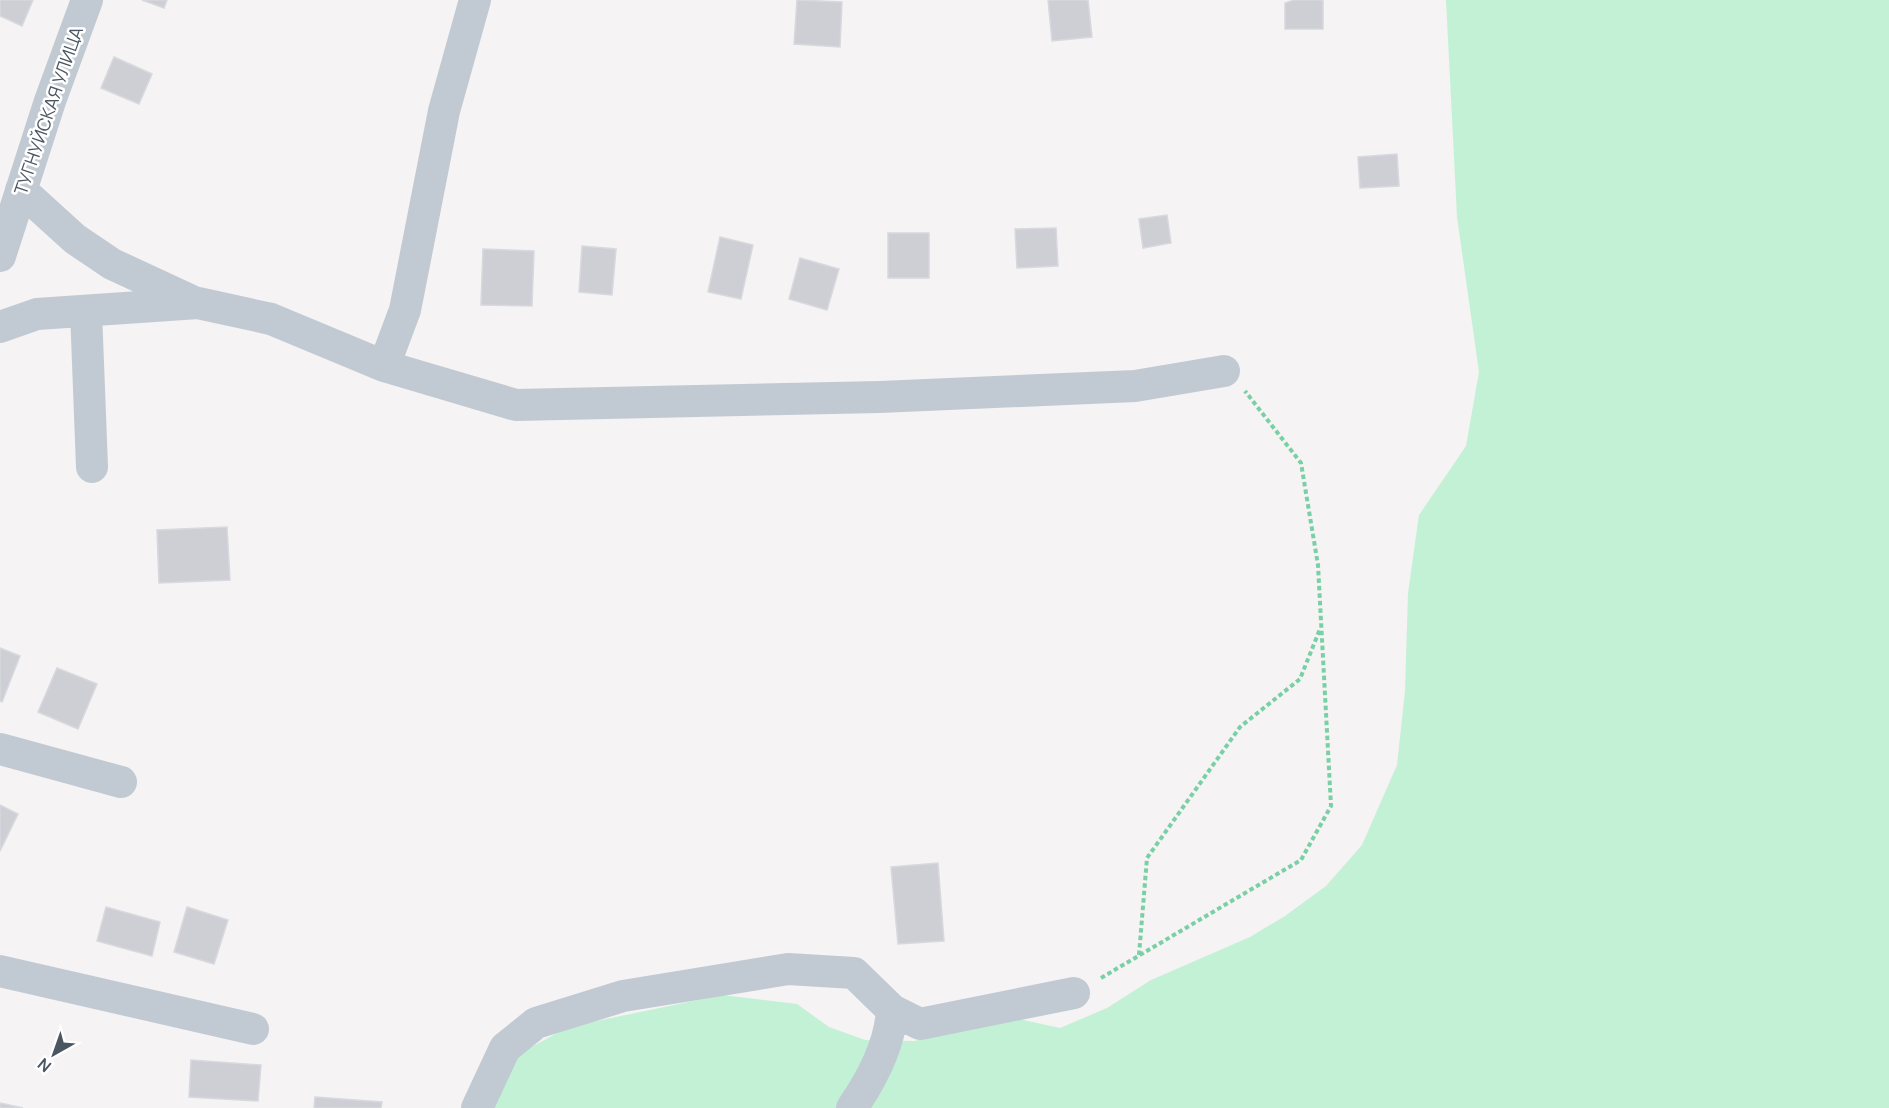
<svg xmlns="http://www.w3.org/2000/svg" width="1889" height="1108" font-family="Manrope,sans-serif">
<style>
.green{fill:#c3f1d5}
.building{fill:#cdcfd5;stroke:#d7d9de;stroke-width:1.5}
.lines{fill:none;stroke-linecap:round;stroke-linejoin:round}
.path{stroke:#7ad0a6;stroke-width:4;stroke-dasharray:4.5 3;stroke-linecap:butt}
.minor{stroke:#c1cad2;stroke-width:32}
.labels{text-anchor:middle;stroke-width:5;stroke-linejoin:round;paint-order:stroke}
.street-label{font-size:18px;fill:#4a5661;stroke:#fff}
</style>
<rect width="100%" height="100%" fill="#f5f3f3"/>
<path class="green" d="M 1446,0 L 1889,0 L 1889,1108 L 492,1108 L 517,1055 L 568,1027 L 722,995 L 797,1004 L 829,1027 L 865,1040 L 914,1041 L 1019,1019 L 1060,1028 L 1107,1008 L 1151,980 L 1250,937 L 1285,916 L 1326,886 L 1362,845 L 1397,765 L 1405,691 L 1408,593 L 1419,515 L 1466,446 L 1479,372 L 1457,217 Z"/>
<path class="building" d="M 0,0 L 33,0 L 22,26 L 0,16 Z
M 142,0 L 167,0 L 164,8 Z
M 797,0 L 842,2 L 840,47 L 794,44 Z
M 1048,0 L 1088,0 L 1092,37 L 1052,41 Z
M 1294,0 L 1323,0 L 1323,29 L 1285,29 L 1285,3 Z
M 114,57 L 152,74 L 139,104 L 101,88 Z
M 1397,154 L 1399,186 L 1360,188 L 1358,157 Z
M 1167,215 L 1171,243 L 1143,248 L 1139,219 Z
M 1056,228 L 1058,266 L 1017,268 L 1015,229 Z
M 888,233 L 929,233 L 929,278 L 888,278 Z
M 720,237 L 753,245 L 741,299 L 708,292 Z
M 582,246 L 616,249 L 612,295 L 579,292 Z
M 483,249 L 534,251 L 532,306 L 481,305 Z
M 800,258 L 839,269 L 827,310 L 789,299 Z
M 227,527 L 230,580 L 159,583 L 157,530 Z
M 0,648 L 20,656 L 2,702 L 0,701 Z
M 57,668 L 97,684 L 78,729 L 38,712 Z
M 0,805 L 18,814 L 0,851 Z
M 938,863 L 944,941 L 898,944 L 891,867 Z
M 106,907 L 160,922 L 152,956 L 97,941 Z
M 187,907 L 228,920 L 214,964 L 174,952 Z
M 191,1060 L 261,1065 L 258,1101 L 189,1097 Z
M 315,1097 L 382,1102 L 381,1108 L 314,1108 Z
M 0,1103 L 23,1108 L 0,1108 Z"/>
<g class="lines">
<path class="path" d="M 1139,955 L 1147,858 L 1240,727 L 1300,679 L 1320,629
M 1101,978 L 1301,860 L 1331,806 L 1318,565 L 1301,463 L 1245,391"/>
<path class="minor" d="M 21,190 L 75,239 L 112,264 L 194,302
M 0,256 L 50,101 L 87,0
M 86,311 L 92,467
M 0,327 L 37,314 L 198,303 L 271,319 L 384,366 L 516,405 L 880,397 L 1135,386 L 1224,371
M 384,366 L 405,310 L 444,111 L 475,0
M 0,749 L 121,782
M 0,971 L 253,1029
M 477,1108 L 505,1048 L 536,1023 L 623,996 L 788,969 L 854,973 L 892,1010 L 920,1024 L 1074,993
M 852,1108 C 872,1079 890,1045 892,1010"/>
</g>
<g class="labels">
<g class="street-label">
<text transform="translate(49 111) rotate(-71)" y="6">ТУГНУЙСКАЯ УЛИЦА</text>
</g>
</g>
<g transform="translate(54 1054) rotate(220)" stroke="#ffffff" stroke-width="4.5" paint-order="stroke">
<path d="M0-4.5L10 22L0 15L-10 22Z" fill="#4a5661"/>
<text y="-9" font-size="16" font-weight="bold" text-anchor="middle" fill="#4a5661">N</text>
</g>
</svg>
